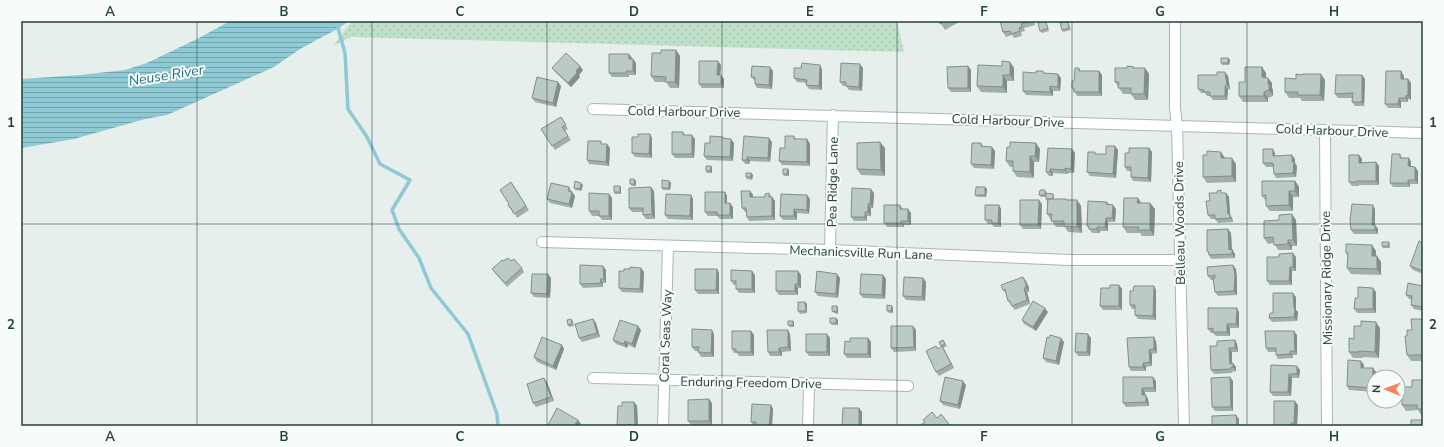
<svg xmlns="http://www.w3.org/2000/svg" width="1444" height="447" font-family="'Nunito Sans',sans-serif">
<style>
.grass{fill:url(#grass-dots)}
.water{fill:url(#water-rules)}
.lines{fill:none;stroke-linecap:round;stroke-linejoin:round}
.stream{stroke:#8ec9d4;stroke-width:3.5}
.minor-casing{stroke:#a8b8b2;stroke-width:12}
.minor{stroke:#fff;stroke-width:10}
.wall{fill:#a1aea9}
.shaded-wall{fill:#838d89}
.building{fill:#bbcac4;stroke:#838d89}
.grid{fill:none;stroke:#24423a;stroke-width:1;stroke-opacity:0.55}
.labels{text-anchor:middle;stroke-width:4;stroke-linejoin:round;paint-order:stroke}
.street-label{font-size:13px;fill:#24423a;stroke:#f7fbf9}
.water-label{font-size:14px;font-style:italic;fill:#1c6f80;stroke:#f7fbf9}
.neatline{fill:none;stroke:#24423a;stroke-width:1.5}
.grid-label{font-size:13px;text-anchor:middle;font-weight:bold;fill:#24423a}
</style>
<defs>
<pattern id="grass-dots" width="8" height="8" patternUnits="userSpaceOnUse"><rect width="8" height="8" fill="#bfe0c8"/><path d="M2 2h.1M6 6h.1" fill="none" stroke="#a4c1ad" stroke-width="1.8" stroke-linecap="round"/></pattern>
<pattern id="water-rules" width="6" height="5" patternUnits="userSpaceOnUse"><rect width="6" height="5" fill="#8ec9d4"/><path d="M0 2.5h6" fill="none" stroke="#74a5ad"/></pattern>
</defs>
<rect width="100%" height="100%" fill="#e6efeb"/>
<path class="grass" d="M 352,21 L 897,21 L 904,52 L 351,37 L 333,46 Z"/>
<path class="water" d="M 230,21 L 349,21 L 339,28 L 300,49 L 274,67 L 167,115 L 145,119 L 74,139 L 21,148 L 21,79 L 80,75 L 125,70 L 147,63 L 199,38 Z"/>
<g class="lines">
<path class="stream" d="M 336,21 L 345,53 L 348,109 L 367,137 L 380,164 L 410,180 L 392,210 L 399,229 L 419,258 L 431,288 L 468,334 L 497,414 L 498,426"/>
<defs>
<path id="minor" d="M 1175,21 L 1175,108 L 1177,125 L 1184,426
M 593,109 L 1423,133
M 1325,130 L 1327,426
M 542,242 L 830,250 L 1070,260 L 1180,260
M 830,250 L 833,115
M 593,378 L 908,386
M 663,426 L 668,246
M 808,426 L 809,384"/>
</defs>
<use href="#minor" class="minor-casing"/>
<use href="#minor" class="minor"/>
</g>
<path class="wall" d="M 939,21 L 961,21 L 945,30 Z
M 1000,21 L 1034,21 L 1035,25 L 1024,28 L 1025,31 L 1021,32 L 1022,36 L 1014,38 L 1012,35 L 1006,37 L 1003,32 Z
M 1047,23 L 1049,31 L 1042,33 L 1040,31 Z
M 1069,24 L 1071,30 L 1063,32 L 1062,30 Z
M 676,50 L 680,56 L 679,88 L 670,88 L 666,82 L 655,82 L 651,76 L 661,53 Z
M 629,54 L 632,59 L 633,59 L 636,63 L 636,75 L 629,75 L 629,77 L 612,77 L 609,73 Z
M 1228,58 L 1230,60 L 1229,65 L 1222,65 L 1221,63 Z
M 1010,62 L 1014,68 L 1014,81 L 1007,81 L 1007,93 L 981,92 L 977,86 L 1002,66 Z
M 721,65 L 720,75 L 724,79 L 724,88 L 702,88 L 699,84 Z
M 968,66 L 971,70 L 971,92 L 951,92 L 948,88 Z
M 1262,67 L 1266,73 L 1266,78 L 1268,78 L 1272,83 L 1272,88 L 1273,90 L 1273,96 L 1268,98 L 1268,102 L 1243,102 L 1239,96 L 1245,82 Z
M 552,68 L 583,70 L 579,75 L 580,77 L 571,87 L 555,72 Z
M 801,68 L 822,69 L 822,90 L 809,89 L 806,85 L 807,83 L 797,82 L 794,78 Z
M 863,68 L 862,91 L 849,90 L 846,86 L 843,86 L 840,82 Z
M 1079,68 L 1081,71 L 1099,71 L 1102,75 L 1102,96 L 1077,96 L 1072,88 Z
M 1134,68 L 1145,68 L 1149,74 L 1148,100 L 1135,100 L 1131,94 L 1123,94 L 1115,82 Z
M 773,71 L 772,89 L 757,88 L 755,84 L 755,81 L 751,77 Z
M 1043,71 L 1044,73 L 1061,78 L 1060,91 L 1053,91 L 1053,96 L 1026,95 L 1023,91 L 1036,73 Z
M 1362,75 L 1365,79 L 1364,106 L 1355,106 L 1352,102 L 1352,98 L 1338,98 L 1335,94 Z
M 1228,76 L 1230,89 L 1228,90 L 1227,100 L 1213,100 L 1210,96 L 1207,96 L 1205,93 L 1201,93 L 1198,89 Z
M 1404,76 L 1404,79 L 1408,79 L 1411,83 L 1411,100 L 1408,99 L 1408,102 L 1401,102 L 1401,108 L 1388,108 L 1385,104 Z
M 1325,80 L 1324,101 L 1302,101 L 1300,98 L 1289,98 L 1285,92 Z
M 561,86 L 556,107 L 535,102 L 532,98 Z
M 561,117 L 568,129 L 565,131 L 571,140 L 555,150 L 541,129 Z
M 683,132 L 685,135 L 695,139 L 694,158 L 675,158 L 672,154 Z
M 794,136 L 796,139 L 807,139 L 810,144 L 810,166 L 782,165 L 779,161 L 785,148 Z
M 723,137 L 724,139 L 734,143 L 733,161 L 707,160 L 704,156 L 710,143 Z
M 652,138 L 652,158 L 635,157 L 632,153 Z
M 772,142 L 770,162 L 750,161 L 749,164 L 745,164 L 742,160 Z
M 981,143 L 983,146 L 995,151 L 994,169 L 974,168 L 971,164 Z
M 603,144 L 610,148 L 609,166 L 589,164 L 587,160 Z
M 1115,146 L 1118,150 L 1116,178 L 1090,176 L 1087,172 L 1096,154 L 1106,154 Z
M 1010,147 L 1040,149 L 1039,162 L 1034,162 L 1034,178 L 1017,177 L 1013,171 L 1013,167 L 1010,167 L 1006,161 Z
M 885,148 L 885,176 L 861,175 L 857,169 Z
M 1149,148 L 1152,152 L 1151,182 L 1133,181 L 1131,177 L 1131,171 L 1127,171 L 1125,167 L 1129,153 Z
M 1072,149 L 1075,153 L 1074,173 L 1068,173 L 1068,174 L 1053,173 L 1053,176 L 1049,176 L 1046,172 Z
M 1275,153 L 1275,156 L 1295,159 L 1295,163 L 1297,166 L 1296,177 L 1276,178 L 1274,174 L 1273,167 L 1266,167 L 1263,163 Z
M 1400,154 L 1402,158 L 1409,158 L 1411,162 L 1411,166 L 1415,167 L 1418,171 L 1418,184 L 1410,184 L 1410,187 L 1393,187 L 1390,183 Z
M 1359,155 L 1362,159 L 1362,163 L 1376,162 L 1379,166 L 1379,185 L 1359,185 L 1359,186 L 1352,186 L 1349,182 Z
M 1236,164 L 1236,182 L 1207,183 L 1203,177 Z
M 711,166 L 712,168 L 712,173 L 707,173 L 706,171 Z
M 788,169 L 789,171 L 789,176 L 784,176 L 783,174 Z
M 751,173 L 753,175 L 752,180 L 747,179 L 746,177 Z
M 634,179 L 636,181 L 636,186 L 632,186 L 630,184 Z
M 669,181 L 671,183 L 670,190 L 663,190 L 662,188 Z
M 1295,181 L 1299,187 L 1299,197 L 1293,197 L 1293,211 L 1270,211 L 1266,206 L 1266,201 L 1262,196 Z
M 583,185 L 581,191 L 575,190 L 574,188 Z
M 514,186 L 529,210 L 517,218 L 514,212 L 513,213 L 510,208 L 509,204 Z
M 620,186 L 621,188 L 621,194 L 615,194 L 614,192 Z
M 569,187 L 575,196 L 572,208 L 550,203 L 547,199 Z
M 987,189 L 986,197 L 977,197 L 975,195 Z
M 1045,190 L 1046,192 L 1046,196 L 1053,194 L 1054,196 L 1054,199 L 1077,200 L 1081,206 L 1082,233 L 1068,232 L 1065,227 L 1056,227 L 1047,214 L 1047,201 L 1046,199 L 1046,197 L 1041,197 L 1039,195 Z
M 654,191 L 655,219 L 646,219 L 643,215 L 643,212 L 632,212 L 629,208 Z
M 750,191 L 753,195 L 753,197 L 765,197 L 769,193 L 775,201 L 775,220 L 749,221 L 747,217 L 746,212 L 745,212 L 742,208 Z
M 725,192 L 727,196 L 727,203 L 733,207 L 733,219 L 720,219 L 717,216 L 708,216 L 705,212 Z
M 874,193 L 873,208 L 871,208 L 871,216 L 867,216 L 867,221 L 854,221 L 851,217 Z
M 1223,193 L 1226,193 L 1229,197 L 1230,215 L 1232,218 L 1233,222 L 1218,223 L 1215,219 L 1211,219 L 1208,215 L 1210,201 Z
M 609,194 L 612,198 L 612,220 L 602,220 L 599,216 L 592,216 L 589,211 Z
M 691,195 L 693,199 L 693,220 L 668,219 L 665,215 Z
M 810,199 L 809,214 L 797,213 L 797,220 L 783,220 L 780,216 Z
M 1107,202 L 1109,204 L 1116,209 L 1115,222 L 1108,222 L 1108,231 L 1100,231 L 1100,233 L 1092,233 L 1087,226 Z
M 1141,203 L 1150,203 L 1155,209 L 1154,236 L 1142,236 L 1140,233 L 1127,233 L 1123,227 Z
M 1042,204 L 1041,229 L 1023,229 L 1020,225 Z
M 900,205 L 903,209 L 911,213 L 911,225 L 904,225 L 904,227 L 887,227 L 884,223 Z
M 999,205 L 1001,209 L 1001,227 L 994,227 L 992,224 L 988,224 L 985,220 Z
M 1375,209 L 1375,225 L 1378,229 L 1378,234 L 1354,234 L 1351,230 Z
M 1296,220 L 1297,246 L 1292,246 L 1292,250 L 1278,250 L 1274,243 L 1268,244 L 1264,238 Z
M 1231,233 L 1232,249 L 1235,254 L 1235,258 L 1211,259 L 1209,255 L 1209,253 L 1207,251 Z
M 1389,242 L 1390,244 L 1390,248 L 1383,248 L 1382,246 Z
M 1423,243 L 1423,274 L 1413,270 L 1410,266 Z
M 1372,245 L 1376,251 L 1376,256 L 1377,256 L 1381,262 L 1381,275 L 1351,274 L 1347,268 L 1348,256 L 1346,253 Z
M 1296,257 L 1296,271 L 1292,271 L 1292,285 L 1270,285 L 1267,281 Z
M 503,261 L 511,261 L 522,268 L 524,272 L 507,287 L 495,273 L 492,269 Z
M 603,266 L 606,270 L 606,283 L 603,283 L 603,287 L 583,288 L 580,284 Z
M 641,268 L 644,272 L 643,293 L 622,292 L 619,288 L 624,271 L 630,269 Z
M 717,269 L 719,273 L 719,294 L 698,294 L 695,290 Z
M 1236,269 L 1237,280 L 1237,295 L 1218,296 L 1215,292 L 1213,280 L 1211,280 L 1208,276 Z
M 755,275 L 755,293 L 739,293 L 736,289 L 736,285 L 734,285 L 731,281 Z
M 801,275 L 801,288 L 798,288 L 798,295 L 779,295 L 776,291 Z
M 883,275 L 886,279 L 885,299 L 863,298 L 860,294 Z
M 551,278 L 550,298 L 534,297 L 531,293 Z
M 840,278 L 838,298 L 818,296 L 815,292 Z
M 923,278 L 926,282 L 925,301 L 906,300 L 903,296 Z
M 1026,281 L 1029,288 L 1029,292 L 1027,292 L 1030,304 L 1015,310 L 1008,301 L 1006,294 L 1003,290 Z
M 1119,285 L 1122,289 L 1122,310 L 1103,310 L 1100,306 Z
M 1154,286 L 1156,290 L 1156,320 L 1138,319 L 1135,315 L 1135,309 L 1132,309 L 1130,305 Z
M 1423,286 L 1423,311 L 1414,309 L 1411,305 L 1412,300 L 1409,299 L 1406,295 Z
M 1376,292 L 1376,313 L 1357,313 L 1354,309 L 1358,298 Z
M 1296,297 L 1296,310 L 1298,312 L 1297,321 L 1272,322 L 1269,318 L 1273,313 Z
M 805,302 L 807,304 L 807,313 L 800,314 L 798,311 Z
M 837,306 L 838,308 L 838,314 L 834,313 L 832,311 Z
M 893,308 L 893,313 L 889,313 L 887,311 Z
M 1048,312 L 1036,331 L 1024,324 L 1022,320 Z
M 1239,312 L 1239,328 L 1230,328 L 1230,336 L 1216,336 L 1213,333 L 1211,333 L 1208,329 Z
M 836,318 L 838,320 L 838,325 L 832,325 L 830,323 Z
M 571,319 L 573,321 L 574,326 L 569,327 L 568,325 Z
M 593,319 L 596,323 L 600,337 L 582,342 L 579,338 Z
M 1423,319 L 1423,361 L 1411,361 L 1407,355 L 1407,336 L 1412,330 Z
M 793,321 L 794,323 L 794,327 L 790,327 L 788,325 Z
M 1380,328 L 1379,358 L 1363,357 L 1363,358 L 1353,358 L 1349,352 L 1354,339 Z
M 641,330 L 635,348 L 628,345 L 627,348 L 616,344 L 613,340 Z
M 916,330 L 916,351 L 894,352 L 891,348 Z
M 751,331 L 754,335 L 754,356 L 739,356 L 737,353 L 734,353 L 732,349 Z
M 714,334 L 714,357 L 701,357 L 698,352 L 698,351 L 695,351 L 692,347 Z
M 790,334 L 791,351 L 782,352 L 782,356 L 770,356 L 768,352 Z
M 1297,335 L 1297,355 L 1292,355 L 1293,358 L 1278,359 L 1276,355 L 1276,352 L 1268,352 L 1266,348 Z
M 830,338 L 830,356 L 809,356 L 806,352 Z
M 868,338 L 871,342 L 871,358 L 847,358 L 844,354 L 850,342 Z
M 1091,338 L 1090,356 L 1078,356 L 1075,352 Z
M 943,340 L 947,346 L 943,348 L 954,368 L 939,376 L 936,372 L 936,346 L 938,349 L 942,347 L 939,342 Z
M 1235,340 L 1237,344 L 1238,352 L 1232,352 L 1232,363 L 1236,367 L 1236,371 L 1232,372 L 1232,373 L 1214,374 L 1211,370 L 1217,346 Z
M 1156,341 L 1157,353 L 1152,354 L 1152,366 L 1146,367 L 1146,371 L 1131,371 L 1129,367 Z
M 1064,342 L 1059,365 L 1046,362 L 1043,358 Z
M 562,345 L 564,349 L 556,370 L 537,362 L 534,357 Z
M 1361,361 L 1364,365 L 1364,368 L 1376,372 L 1376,377 L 1374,377 L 1374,392 L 1349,390 L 1347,386 Z
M 1271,365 L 1300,370 L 1299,378 L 1292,378 L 1291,396 L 1273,396 L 1270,392 Z
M 1123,377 L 1156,381 L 1156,392 L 1145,392 L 1145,395 L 1148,399 L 1149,406 L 1126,407 L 1123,403 Z
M 1423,380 L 1423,415 L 1421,415 L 1418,410 L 1406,411 L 1402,405 L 1412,387 Z
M 1233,381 L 1233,411 L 1215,411 L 1212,407 Z
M 547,382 L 554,401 L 536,407 L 533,403 Z
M 966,385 L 960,409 L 943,405 L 940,401 Z
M 634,402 L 637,406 L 638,426 L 618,426 L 617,425 Z
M 712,403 L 712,425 L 691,425 L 688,421 Z
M 771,405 L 773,409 L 772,426 L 754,426 L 751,422 Z
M 1298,405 L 1297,426 L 1274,426 Z"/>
<path class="shaded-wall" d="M 676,50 L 680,56 L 679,88 L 675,82 Z
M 629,54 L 632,58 L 632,63 L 629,59 Z
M 1228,58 L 1230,60 L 1229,65 L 1228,63 Z
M 633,59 L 636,63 L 636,75 L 633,71 Z
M 718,61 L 721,65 L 720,79 L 717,75 Z
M 1010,62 L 1014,68 L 1014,81 L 1010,75 Z
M 860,64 L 863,68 L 862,91 L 859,87 Z
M 820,65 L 822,69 L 822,90 L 819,86 Z
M 580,66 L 583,70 L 579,75 L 580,77 L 571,87 L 568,83 L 576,71 Z
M 968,66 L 971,70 L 971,92 L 968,88 Z
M 770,67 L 773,71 L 772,89 L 769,85 Z
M 1262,67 L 1266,73 L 1266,83 L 1262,77 Z
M 1145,68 L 1149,74 L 1148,100 L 1144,94 Z
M 1099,71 L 1102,75 L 1102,96 L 1099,92 Z
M 1401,71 L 1404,76 L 1404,83 L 1401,79 Z
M 1225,72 L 1228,76 L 1230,89 L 1227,85 Z
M 1058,74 L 1061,78 L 1060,91 L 1058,87 Z
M 1321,74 L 1325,80 L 1324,101 L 1320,95 Z
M 721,75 L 724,79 L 724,88 L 721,84 Z
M 1003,75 L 1007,81 L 1007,93 L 1003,87 Z
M 1362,75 L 1365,79 L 1364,106 L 1362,102 Z
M 1268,78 L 1272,83 L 1272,88 L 1273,90 L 1273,96 L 1269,90 L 1268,84 Z
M 1408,79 L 1411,83 L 1411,100 L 1408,96 Z
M 558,82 L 561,86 L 556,107 L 553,103 Z
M 1050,86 L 1053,91 L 1053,96 L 1050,92 Z
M 1225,86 L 1228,90 L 1227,100 L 1225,96 Z
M 1264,92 L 1268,98 L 1268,102 L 1264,96 Z
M 1406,95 L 1408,99 L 1408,102 L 1406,98 Z
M 1399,98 L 1401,102 L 1401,108 L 1398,104 Z
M 650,134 L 652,138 L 652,158 L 649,154 Z
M 692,135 L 695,139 L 694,158 L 692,154 Z
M 769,138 L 772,142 L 770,162 L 768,158 Z
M 731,139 L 734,143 L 733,161 L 730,157 Z
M 807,139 L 810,144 L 810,166 L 807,162 Z
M 880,142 L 885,148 L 885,176 L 881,170 Z
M 1036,143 L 1040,149 L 1039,162 L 1035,156 Z
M 607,144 L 610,148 L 609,166 L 606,162 Z
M 1115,146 L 1118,150 L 1116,178 L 1113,174 Z
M 992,147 L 995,151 L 994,169 L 991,165 Z
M 1149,148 L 1152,152 L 1151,182 L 1148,178 Z
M 1072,149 L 1075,153 L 1074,173 L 1071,169 Z
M 1273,149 L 1275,153 L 1275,160 L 1273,156 Z
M 1221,152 L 1225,158 L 1221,158 Z
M 1292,155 L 1295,159 L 1295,163 L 1297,166 L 1296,177 L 1293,173 Z
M 1359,155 L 1362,159 L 1362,167 L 1359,163 Z
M 1030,156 L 1034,162 L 1034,178 L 1030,172 Z
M 747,157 L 750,161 L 749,164 L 747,160 Z
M 1232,158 L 1236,164 L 1236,182 L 1232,176 Z
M 1409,158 L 1411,162 L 1411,170 L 1408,166 Z
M 1376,162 L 1379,166 L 1379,185 L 1376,181 Z
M 711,166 L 712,168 L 712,173 L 710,171 Z
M 1415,167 L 1418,171 L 1418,184 L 1415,180 Z
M 1065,168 L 1068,173 L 1068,174 L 1065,170 Z
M 788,169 L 789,171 L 789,176 L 787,174 Z
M 1050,169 L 1053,173 L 1053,176 L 1050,172 Z
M 751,173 L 753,175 L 752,180 L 751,177 Z
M 634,179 L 636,181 L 636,186 L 635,184 Z
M 1408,180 L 1410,184 L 1410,187 L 1408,183 Z
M 669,181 L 671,183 L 670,190 L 669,188 Z
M 1295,181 L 1299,187 L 1299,197 L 1295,191 Z
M 581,183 L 583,185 L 581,191 L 580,189 Z
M 620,186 L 621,188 L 621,194 L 620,192 Z
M 651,187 L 654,191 L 655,219 L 652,214 Z
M 985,187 L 987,189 L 986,197 L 985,195 Z
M 871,189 L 874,193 L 873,208 L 870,204 Z
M 750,191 L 753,195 L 753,201 L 750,197 Z
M 1289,191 L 1293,197 L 1293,211 L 1289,205 Z
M 572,192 L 575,196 L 572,208 L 569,204 Z
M 725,192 L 727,196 L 727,207 L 725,203 Z
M 1226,193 L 1229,197 L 1230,215 L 1232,218 L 1233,222 L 1228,214 Z
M 609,194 L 612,198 L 612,220 L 609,216 Z
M 691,195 L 693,199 L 693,220 L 690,216 Z
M 807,195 L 810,199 L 809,214 L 807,210 Z
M 772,197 L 775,201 L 775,220 L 772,216 Z
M 1138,198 L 1142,204 L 1137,203 Z
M 1039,200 L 1042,204 L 1041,229 L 1038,225 Z
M 1077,200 L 1081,206 L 1082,233 L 1077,227 Z
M 730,203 L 733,207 L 733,219 L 730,215 Z
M 1150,203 L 1155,209 L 1154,236 L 1150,230 Z
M 868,204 L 871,208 L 871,216 L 868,212 Z
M 999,205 L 1001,209 L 1001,227 L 998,223 Z
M 1113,205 L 1116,209 L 1115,222 L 1112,218 Z
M 1373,205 L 1375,209 L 1375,229 L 1372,225 Z
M 794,209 L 797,213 L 797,220 L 794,216 Z
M 908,209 L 911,213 L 911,225 L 908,221 Z
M 865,212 L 867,216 L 867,221 L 865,217 Z
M 1292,214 L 1296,220 L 1297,246 L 1293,240 Z
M 1106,218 L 1108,222 L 1108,231 L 1105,227 Z
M 901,221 L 904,225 L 904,227 L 901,223 Z
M 1375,225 L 1378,229 L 1378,234 L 1375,230 Z
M 1097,227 L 1100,231 L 1100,233 L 1097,229 Z
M 1228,229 L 1231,233 L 1232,254 L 1229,250 Z
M 1288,240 L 1292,246 L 1292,250 L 1288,244 Z
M 1372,245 L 1376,251 L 1376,261 L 1372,256 Z
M 1232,249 L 1235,254 L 1235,258 L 1232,254 Z
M 1293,253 L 1296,257 L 1296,271 L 1293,267 Z
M 1377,256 L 1381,262 L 1381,275 L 1377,269 Z
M 1233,265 L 1236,269 L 1237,280 L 1237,295 L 1234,291 Z
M 603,266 L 606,270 L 606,283 L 604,279 Z
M 1290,267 L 1292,271 L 1292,285 L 1289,281 Z
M 641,268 L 644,272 L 643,293 L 640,289 Z
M 717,269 L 719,273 L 719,294 L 716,290 Z
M 752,271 L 755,275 L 755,293 L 752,289 Z
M 798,271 L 801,275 L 801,288 L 798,284 Z
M 548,274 L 551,278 L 550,298 L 547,294 Z
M 837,274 L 840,278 L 838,298 L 836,294 Z
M 883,275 L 886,279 L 885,299 L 882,295 Z
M 1023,277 L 1026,281 L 1029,288 L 1029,292 L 1026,288 Z
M 923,278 L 926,282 L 925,301 L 922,297 Z
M 600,279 L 603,283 L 603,287 L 601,283 Z
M 795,284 L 798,288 L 798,295 L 795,291 Z
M 1119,285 L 1122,289 L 1122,310 L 1119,306 Z
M 1154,286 L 1156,290 L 1156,320 L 1153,316 Z
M 1024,288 L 1027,292 L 1030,304 L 1027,300 Z
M 1373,288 L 1376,292 L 1376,313 L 1373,309 Z
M 1293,293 L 1296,297 L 1296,310 L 1298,312 L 1297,321 L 1294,317 Z
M 805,302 L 807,304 L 807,313 L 806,311 Z
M 837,306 L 838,308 L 838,314 L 837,312 Z
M 892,306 L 893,308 L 893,313 L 891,311 Z
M 1045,308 L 1048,312 L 1036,331 L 1033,327 Z
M 1237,308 L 1239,312 L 1239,328 L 1236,324 Z
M 836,318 L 838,320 L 838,325 L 836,323 Z
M 593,319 L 596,323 L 600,337 L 597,333 Z
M 793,321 L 794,323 L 794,327 L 793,325 Z
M 1376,322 L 1380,328 L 1379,358 L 1375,352 Z
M 1227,324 L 1230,328 L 1230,336 L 1227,332 Z
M 638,326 L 641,330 L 635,348 L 632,344 Z
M 913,326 L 916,330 L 916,351 L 914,347 Z
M 712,330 L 714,334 L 714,357 L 711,353 Z
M 788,330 L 790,334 L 791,351 L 788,347 Z
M 751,331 L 754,335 L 754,356 L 751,352 Z
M 1294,331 L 1297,335 L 1297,355 L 1295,351 Z
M 827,334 L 830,338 L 830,356 L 827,352 Z
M 1088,334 L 1091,338 L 1090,356 L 1087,352 Z
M 1154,337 L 1156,341 L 1157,353 L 1154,349 Z
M 868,338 L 871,342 L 871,358 L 868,354 Z
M 1061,338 L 1064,342 L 1059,365 L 1056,361 Z
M 1235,340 L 1237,344 L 1238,352 L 1235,348 Z
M 625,341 L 628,345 L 627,348 L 624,344 Z
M 562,345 L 564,349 L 556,370 L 553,366 Z
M 942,346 L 945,351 L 954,368 L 951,364 Z
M 779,348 L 782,352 L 782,356 L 779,352 Z
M 1229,348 L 1232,352 L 1232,368 L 1230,364 Z
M 1149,350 L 1152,354 L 1152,366 L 1150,362 Z
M 1290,351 L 1292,355 L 1293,358 L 1290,354 Z
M 1361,361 L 1364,365 L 1363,372 L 1361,368 Z
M 1143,363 L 1146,367 L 1146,371 L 1143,367 Z
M 1233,363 L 1236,367 L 1236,371 L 1233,367 Z
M 1297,366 L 1300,370 L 1299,378 L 1297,374 Z
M 1373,368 L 1376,372 L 1376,377 L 1374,377 L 1374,391 L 1372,388 Z
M 1289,374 L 1292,378 L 1291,396 L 1288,392 Z
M 1153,377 L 1156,381 L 1156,392 L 1154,388 Z
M 1230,377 L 1233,381 L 1233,411 L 1231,407 Z
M 544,378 L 547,382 L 554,401 L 551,397 Z
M 963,381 L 966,385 L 960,409 L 958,405 Z
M 1142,388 L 1145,392 L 1145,399 L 1142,395 Z
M 1146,395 L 1148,399 L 1149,406 L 1146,402 Z
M 709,399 L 712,403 L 712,425 L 709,421 Z
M 1295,401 L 1298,405 L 1297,426 L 1296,426 L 1294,423 Z
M 634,402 L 637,406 L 638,426 L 636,426 L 635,425 Z
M 771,405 L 773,409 L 772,426 L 769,426 Z
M 859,408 L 862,412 L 862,426 L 859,426 Z
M 1236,415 L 1239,419 L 1239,426 L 1237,426 Z
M 578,420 L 581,424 L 579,426 L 576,426 L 575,424 Z"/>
<path class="building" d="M 939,21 L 946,21 L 940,24 Z
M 1000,21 L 1032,21 L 1021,24 L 1022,27 L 1019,28 L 1020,31 L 1011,34 L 1010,31 L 1003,32 Z
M 1045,21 L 1048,28 L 1040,31 L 1038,23 Z
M 1068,22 L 1069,28 L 1062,30 L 1060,23 Z
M 661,50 L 676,50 L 675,82 L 665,82 L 666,77 L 651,76 L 652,53 L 661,53 Z
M 566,53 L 580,66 L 576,71 L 577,73 L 568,83 L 552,68 Z
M 609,54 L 629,54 L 629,59 L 633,59 L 633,71 L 626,71 L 626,73 L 609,73 Z
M 1221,58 L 1228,58 L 1228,63 L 1221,63 Z
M 699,61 L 718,61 L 717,75 L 721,75 L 721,84 L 699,84 Z
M 1002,61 L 1010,62 L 1010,75 L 1003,75 L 1003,87 L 977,86 L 978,65 L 1002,66 Z
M 802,63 L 820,65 L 819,86 L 806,85 L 807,80 L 794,78 L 794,68 L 801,68 Z
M 841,63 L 860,64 L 859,87 L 846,86 L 846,82 L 840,82 Z
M 752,66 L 770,67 L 769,85 L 755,84 L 755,77 L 751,77 Z
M 968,66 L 968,88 L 948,88 L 947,67 Z
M 1127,66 L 1134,67 L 1133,68 L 1145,68 L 1144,94 L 1131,94 L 1131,88 L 1118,88 L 1119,82 L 1115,82 L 1115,68 L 1127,68 Z
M 1245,67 L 1262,67 L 1262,77 L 1268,78 L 1268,84 L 1269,84 L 1269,90 L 1264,92 L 1264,96 L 1239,96 L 1239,82 L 1245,82 Z
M 1075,68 L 1079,68 L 1079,71 L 1099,71 L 1099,92 L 1074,92 L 1074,88 L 1072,88 L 1072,81 L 1074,81 Z
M 1036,71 L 1043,71 L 1043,73 L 1058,74 L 1058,87 L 1050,86 L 1050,92 L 1023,91 L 1023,72 L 1036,73 Z
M 1386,71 L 1401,71 L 1401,79 L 1408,79 L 1408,96 L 1406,95 L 1406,98 L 1399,98 L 1398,104 L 1385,104 Z
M 1217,72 L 1225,72 L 1227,85 L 1225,86 L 1225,96 L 1210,96 L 1210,92 L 1204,92 L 1204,90 L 1198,89 L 1198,75 L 1217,75 Z
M 1296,74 L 1302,75 L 1302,74 L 1321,74 L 1320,95 L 1298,95 L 1298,92 L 1285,92 L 1285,78 L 1296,79 Z
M 1336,75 L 1362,75 L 1362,102 L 1352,102 L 1353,93 L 1335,94 Z
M 537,77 L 558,82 L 553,103 L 532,98 Z
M 561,117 L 566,125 L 562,127 L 568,136 L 552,146 L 541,129 Z
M 672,132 L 683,132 L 683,135 L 692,135 L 692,154 L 672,154 Z
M 638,134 L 650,134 L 649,154 L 632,153 L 632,137 L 638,137 Z
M 710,136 L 723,137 L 723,138 L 731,139 L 730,157 L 704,156 L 705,143 L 710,143 Z
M 744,136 L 769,138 L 768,158 L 747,157 L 747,160 L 742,160 Z
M 785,136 L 794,136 L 794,139 L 807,139 L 807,162 L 779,161 L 780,148 L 785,148 Z
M 588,141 L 601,141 L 601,144 L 607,144 L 606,162 L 587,160 Z
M 880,142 L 881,170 L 857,169 L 857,143 Z
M 1010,142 L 1036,143 L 1035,156 L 1030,156 L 1030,172 L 1013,171 L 1013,161 L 1006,161 L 1007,147 L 1010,147 Z
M 972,143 L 981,143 L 981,146 L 992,147 L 991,165 L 971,164 Z
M 1106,146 L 1115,146 L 1113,174 L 1087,172 L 1088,152 L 1095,152 L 1095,154 L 1106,154 Z
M 1048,148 L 1072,149 L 1071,169 L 1065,168 L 1065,170 L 1050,169 L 1050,172 L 1046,172 Z
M 1129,148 L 1149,148 L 1148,178 L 1131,177 L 1131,167 L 1125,167 L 1125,153 L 1129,153 Z
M 1263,149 L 1273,149 L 1273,156 L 1292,155 L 1292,162 L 1294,162 L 1293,173 L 1274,174 L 1273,163 L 1263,163 Z
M 1207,151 L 1221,152 L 1221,158 L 1232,158 L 1232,176 L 1203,177 L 1203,155 L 1207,155 Z
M 1392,154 L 1400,154 L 1400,158 L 1409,158 L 1408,166 L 1415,167 L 1415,180 L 1408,180 L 1408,183 L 1390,183 Z
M 1349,155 L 1359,155 L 1359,163 L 1376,162 L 1376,181 L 1356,181 L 1356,182 L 1349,182 Z
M 706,166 L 711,166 L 710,171 L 706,171 Z
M 783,169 L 788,169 L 787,174 L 783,174 Z
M 746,173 L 751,173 L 751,177 L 746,177 Z
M 630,179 L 634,179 L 635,184 L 630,184 Z
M 662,180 L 669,181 L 669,188 L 662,188 Z
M 575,181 L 581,183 L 580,189 L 574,188 Z
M 1262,181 L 1295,181 L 1295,191 L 1289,191 L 1289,205 L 1266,206 L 1266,195 L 1262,196 Z
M 511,182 L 526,206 L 514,214 L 511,208 L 510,208 L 508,205 L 509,204 L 500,190 Z
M 551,183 L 569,187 L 568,191 L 572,192 L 569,204 L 547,199 Z
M 614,186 L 620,186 L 620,192 L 614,192 Z
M 651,187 L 652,214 L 643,215 L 643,208 L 629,208 L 629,188 Z
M 976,187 L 985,187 L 985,195 L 975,195 Z
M 852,188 L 871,189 L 870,204 L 868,204 L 868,212 L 865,212 L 865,217 L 851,217 Z
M 1040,190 L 1045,190 L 1045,195 L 1039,195 Z
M 1221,190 L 1221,193 L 1226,193 L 1228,214 L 1230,214 L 1230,218 L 1215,219 L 1215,215 L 1208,215 L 1206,201 L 1210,201 L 1209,193 L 1217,193 L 1217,191 Z
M 741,191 L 750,191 L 750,197 L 765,197 L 765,194 L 769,193 L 769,197 L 772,197 L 772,216 L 747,217 L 746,208 L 742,208 Z
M 705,192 L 725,192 L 725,203 L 730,203 L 730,215 L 717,215 L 717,212 L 705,212 Z
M 589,193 L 609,194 L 609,216 L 599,216 L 599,211 L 589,211 Z
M 1046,193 L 1053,194 L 1053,199 L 1046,199 Z
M 666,194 L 691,195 L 690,216 L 665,215 Z
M 781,194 L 807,195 L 807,210 L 794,209 L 794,216 L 780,216 Z
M 1124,198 L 1138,198 L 1137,203 L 1150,203 L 1150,230 L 1138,230 L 1139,227 L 1123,227 Z
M 1048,199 L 1066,199 L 1066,200 L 1077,200 L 1077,227 L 1064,226 L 1064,221 L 1051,221 L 1052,214 L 1047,214 Z
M 1020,200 L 1039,200 L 1038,225 L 1020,225 Z
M 1088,201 L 1107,202 L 1106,204 L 1113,205 L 1112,218 L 1106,218 L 1105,227 L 1097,227 L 1097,229 L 1089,229 L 1089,226 L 1087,226 Z
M 1352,204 L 1373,205 L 1372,225 L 1375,225 L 1375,230 L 1351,230 L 1350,220 Z
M 884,205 L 900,205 L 900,209 L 908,209 L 908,221 L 901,221 L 901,223 L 884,223 Z
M 985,205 L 999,205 L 998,223 L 992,223 L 992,220 L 985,220 Z
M 1292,214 L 1293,240 L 1288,240 L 1288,244 L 1274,245 L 1273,237 L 1264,238 L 1264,221 L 1279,220 L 1279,215 Z
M 1228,229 L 1229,250 L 1232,249 L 1232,254 L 1209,255 L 1208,251 L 1207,251 L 1207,230 Z
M 1419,241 L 1423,243 L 1423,271 L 1410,266 Z
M 1382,242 L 1389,242 L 1388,246 L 1382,246 Z
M 1346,244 L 1372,245 L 1372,256 L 1377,256 L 1377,269 L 1347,268 L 1348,253 L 1346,253 Z
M 1293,253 L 1293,267 L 1290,267 L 1289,281 L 1267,281 L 1267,257 L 1279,257 L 1279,254 Z
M 508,258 L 511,261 L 514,259 L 522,268 L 505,283 L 492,269 L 502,260 L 503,261 Z
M 580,265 L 603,266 L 604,279 L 600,279 L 601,283 L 580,284 Z
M 1233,265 L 1235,275 L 1234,291 L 1215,292 L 1213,278 L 1215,278 L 1215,275 L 1208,276 L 1207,267 Z
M 630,267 L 641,268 L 640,289 L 619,288 L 619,271 L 624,271 L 624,269 L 630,269 Z
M 695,269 L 717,269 L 716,290 L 695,290 Z
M 731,270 L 752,271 L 752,289 L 736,289 L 736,281 L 731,281 Z
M 776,271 L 798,271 L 798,284 L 795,284 L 795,291 L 776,291 Z
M 817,271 L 837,274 L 836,294 L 815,292 Z
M 532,274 L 548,274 L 547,294 L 531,293 Z
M 861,274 L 883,275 L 882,295 L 860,294 Z
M 904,277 L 923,278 L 922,297 L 903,296 Z
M 1023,277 L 1026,284 L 1026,288 L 1024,288 L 1027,300 L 1012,306 L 1009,300 L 1008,301 L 1005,289 L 1003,290 L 1001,285 Z
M 1408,283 L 1423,286 L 1423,307 L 1411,305 L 1412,296 L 1406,295 Z
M 1110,285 L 1119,285 L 1119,306 L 1100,306 L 1101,288 L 1110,288 Z
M 1134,286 L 1154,286 L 1153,316 L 1135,315 L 1135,305 L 1130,305 L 1130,291 L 1133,291 Z
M 1358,287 L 1373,288 L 1373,309 L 1354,309 L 1355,300 L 1355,298 L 1358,298 Z
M 1273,293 L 1293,293 L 1294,308 L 1295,308 L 1294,317 L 1269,318 L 1270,313 L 1273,313 Z
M 1033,301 L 1045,308 L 1033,327 L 1022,320 Z
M 798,302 L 805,302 L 806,311 L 798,311 Z
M 887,305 L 892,306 L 891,311 L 887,311 Z
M 832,306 L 837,306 L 837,312 L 832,311 Z
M 1208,308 L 1237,308 L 1236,324 L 1227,324 L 1227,332 L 1213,332 L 1213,328 L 1208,329 Z
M 830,318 L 836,318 L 836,323 L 830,323 Z
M 571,319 L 572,324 L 568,325 L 567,320 Z
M 593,319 L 597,333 L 579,338 L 575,324 Z
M 1411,319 L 1423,319 L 1423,355 L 1407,355 L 1405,336 L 1407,336 L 1407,330 L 1412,330 Z
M 620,320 L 638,326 L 632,344 L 625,341 L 624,344 L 613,340 Z
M 788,321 L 793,321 L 793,325 L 788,325 Z
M 1361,321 L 1376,322 L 1375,352 L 1359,351 L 1359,352 L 1349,352 L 1349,338 L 1354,339 L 1354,326 L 1361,326 Z
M 891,326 L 913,326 L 914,347 L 891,348 Z
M 692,329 L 712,330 L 711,353 L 698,352 L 699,347 L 692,347 Z
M 767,330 L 788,330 L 788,347 L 779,348 L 779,352 L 768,352 Z
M 732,331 L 751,331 L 751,352 L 736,352 L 736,349 L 732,349 Z
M 1265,331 L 1294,331 L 1295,351 L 1290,351 L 1290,354 L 1276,355 L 1276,348 L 1266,348 Z
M 1076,333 L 1088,334 L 1087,352 L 1075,352 Z
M 806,334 L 827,334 L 827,352 L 806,352 Z
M 1050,335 L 1061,338 L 1056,361 L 1043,358 L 1047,337 L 1049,338 Z
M 542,337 L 562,345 L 553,366 L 534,357 Z
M 1154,337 L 1154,349 L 1149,350 L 1150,362 L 1143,363 L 1143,367 L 1129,367 L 1127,338 Z
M 850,338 L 868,338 L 868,354 L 844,354 L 845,341 L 850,342 Z
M 943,340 L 945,344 L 941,346 L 939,342 Z
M 1235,340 L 1235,348 L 1229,348 L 1230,364 L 1233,363 L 1233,367 L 1230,368 L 1230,369 L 1211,370 L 1210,346 L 1217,346 L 1217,341 Z
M 936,346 L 938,349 L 942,346 L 951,364 L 936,372 L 926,351 Z
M 1348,360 L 1361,361 L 1361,368 L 1373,368 L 1372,388 L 1347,386 Z
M 1271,365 L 1297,366 L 1297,374 L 1289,374 L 1288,392 L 1270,392 Z
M 945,377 L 963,381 L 958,405 L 940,401 Z
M 1123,377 L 1153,377 L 1154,388 L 1142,388 L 1142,395 L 1146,395 L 1146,402 L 1123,403 Z
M 1230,377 L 1231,407 L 1212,407 L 1211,378 Z
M 544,378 L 551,397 L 533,403 L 527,384 Z
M 1412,380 L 1423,380 L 1423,409 L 1417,409 L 1417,405 L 1402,405 L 1402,387 L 1412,387 Z
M 709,399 L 709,421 L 688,421 L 688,400 Z
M 1274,401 L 1295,401 L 1294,423 L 1291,423 L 1291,426 L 1274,426 Z
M 622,402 L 634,402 L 635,425 L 617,425 L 618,406 L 622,406 Z
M 752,404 L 771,405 L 769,426 L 756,426 L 756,422 L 751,422 Z
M 557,408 L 578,420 L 575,424 L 578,426 L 550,426 L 548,425 Z
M 843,408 L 859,408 L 859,426 L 842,426 Z
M 932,412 L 937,418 L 941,414 L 949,424 L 947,426 L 919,426 L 925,422 L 923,420 Z
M 1236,415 L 1237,426 L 1212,426 L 1212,416 Z
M 1411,420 L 1423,420 L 1423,426 L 1411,426 Z"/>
<path class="grid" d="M 197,21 L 197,426M 372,21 L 372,426M 547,21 L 547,426M 722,21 L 722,426M 897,21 L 897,426M 1072,21 L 1072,426M 1247,21 L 1247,426M 21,224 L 1423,224"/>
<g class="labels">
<g class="street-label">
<text transform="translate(684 111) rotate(1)" y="5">Cold Harbour Drive</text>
<text transform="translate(1008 120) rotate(2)" y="5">Cold Harbour Drive</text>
<text transform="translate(1332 130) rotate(2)" y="5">Cold Harbour Drive</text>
<text transform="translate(832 182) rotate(-89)" y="5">Pea Ridge Lane</text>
<text transform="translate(1179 223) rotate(-91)" y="5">Belleau Woods Drive</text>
<text transform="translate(861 252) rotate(2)" y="5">Mechanicsville Run Lane</text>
<text transform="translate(1326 278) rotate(-91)" y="5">Missionary Ridge Drive</text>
<text transform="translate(665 336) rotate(-88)" y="5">Coral Seas Way</text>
<text transform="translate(751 382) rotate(1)" y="5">Enduring Freedom Drive</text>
</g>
<g class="water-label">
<text transform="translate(166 75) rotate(-9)" y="5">Neuse River</text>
</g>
</g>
<rect width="1444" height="447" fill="none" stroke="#f7fbf9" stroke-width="44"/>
<g transform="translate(1386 389) rotate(271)"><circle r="19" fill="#f7fbf9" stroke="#a3b1ad"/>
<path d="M0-3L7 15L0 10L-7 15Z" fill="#f4845f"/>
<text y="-6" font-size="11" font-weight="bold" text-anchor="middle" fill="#24423a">N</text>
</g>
<rect x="22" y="22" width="1400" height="403" class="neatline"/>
<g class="grid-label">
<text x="110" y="16">A</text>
<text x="284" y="16">B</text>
<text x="460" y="16">C</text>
<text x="634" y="16">D</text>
<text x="810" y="16">E</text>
<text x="984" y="16">F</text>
<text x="1160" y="16">G</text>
<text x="1334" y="16">H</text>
<text x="11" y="127">1</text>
<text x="1433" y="127">1</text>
<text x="11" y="329">2</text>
<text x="1433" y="329">2</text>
<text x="110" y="441">A</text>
<text x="284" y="441">B</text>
<text x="460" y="441">C</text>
<text x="634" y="441">D</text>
<text x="810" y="441">E</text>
<text x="984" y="441">F</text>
<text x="1160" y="441">G</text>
<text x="1334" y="441">H</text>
</g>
</svg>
